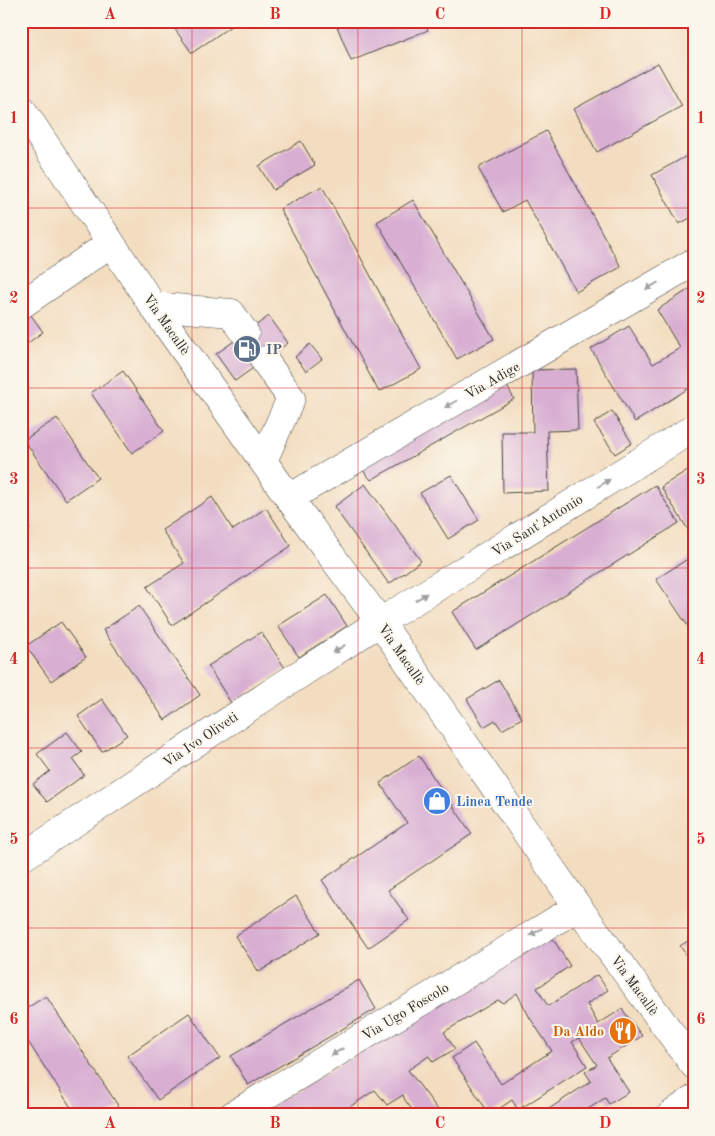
<svg xmlns="http://www.w3.org/2000/svg" width="715" height="1136" font-family="'Old Standard TT',serif">
<style>
.building{fill:#d8afd3}
.lines{fill:none;stroke-linecap:round;stroke-linejoin:round}
.minor-casing{stroke:#494641;stroke-width:29}
.minor{stroke:#fff;stroke-width:28}
.oneway{fill:#a0a0a0}
.grid{fill:none;stroke:#d62828;stroke-width:1;stroke-opacity:0.55}
.labels{text-anchor:middle;stroke-width:4;stroke-linejoin:round;paint-order:stroke}
.street-label{font-size:14px;fill:#2b2b2b;stroke:#fbf7ec}
.service-label{font-size:14px;font-weight:bold;fill:#4e5e75;stroke:#fbf7ec;text-anchor:start}
.shop-label{font-size:14px;font-weight:bold;fill:#366cbe;stroke:#fbf7ec;text-anchor:start}
.food-label{font-size:14px;font-weight:bold;fill:#c56008;stroke:#fbf7ec;text-anchor:end}
.neatline{fill:none;stroke:#d62828;stroke-width:2}
.grid-label{font-size:16px;text-anchor:middle;font-weight:bold;fill:#d62828}
</style>
<rect width="100%" height="100%" fill="#fbf7ec"/>
<filter id="ink" filterUnits="userSpaceOnUse"><feTurbulence type="fractalNoise" baseFrequency=".02" numOctaves="2"/><feDisplacementMap in="SourceGraphic" scale="10" xChannelSelector="R" yChannelSelector="G"/><feConvolveMatrix kernelMatrix="1 2 1 2 8 2 1 2 1" color-interpolation-filters="sRGB"/></filter>
<filter id="wash" filterUnits="userSpaceOnUse"><feTurbulence type="fractalNoise" baseFrequency=".0096" numOctaves="4" result="noise"/><feDisplacementMap in="SourceGraphic" scale="20" xChannelSelector="R" yChannelSelector="G"/><feGaussianBlur stdDeviation="1.12" result="paint"/><feColorMatrix in="noise" values="0 0 0 0 0 0 0 0 0 0 0 0 0 0 0 0 0 1.4 0 .05"/><feComposite in="paint" operator="in"/></filter>
<g filter="url(#wash)">
<rect width="100%" height="100%" fill="#f3ddc0"/>
<g id="blocks">
<path class="building" d="M 169,21 L 238,21 L 192,53 Z
M 335,21 L 425,21 L 428,30 L 351,61 Z
M 658,63 L 682,106 L 597,152 L 574,109 Z
M 546,131 L 621,267 L 576,292 L 525,200 L 503,212 L 478,168 Z
M 301,141 L 315,165 L 273,190 L 259,166 Z
M 694,152 L 694,216 L 679,224 L 652,175 Z
M 322,186 L 421,369 L 379,392 L 280,209 Z
M 413,200 L 494,339 L 457,359 L 377,222 Z
M 694,286 L 694,385 L 635,422 L 591,349 L 629,326 L 653,364 L 680,348 L 657,310 Z
M 31,315 L 43,332 L 21,348 L 21,322 Z
M 269,316 L 288,343 L 235,381 L 216,354 Z
M 310,344 L 322,359 L 306,371 L 295,357 Z
M 576,369 L 578,430 L 547,431 L 549,491 L 503,493 L 502,432 L 533,432 L 532,370 Z
M 123,371 L 164,431 L 132,453 L 91,393 Z
M 505,382 L 514,399 L 371,480 L 360,467 Z
M 612,411 L 632,443 L 615,454 L 594,423 Z
M 57,418 L 98,478 L 66,500 L 24,440 Z
M 694,466 L 694,539 L 661,487 Z
M 451,475 L 479,520 L 448,539 L 420,493 Z
M 365,484 L 421,561 L 389,584 L 334,507 Z
M 655,485 L 679,523 L 476,650 L 452,612 Z
M 212,497 L 233,530 L 266,508 L 291,546 L 172,625 L 147,587 L 184,563 L 162,530 Z
M 21,517 L 30,529 L 21,534 Z
M 694,555 L 694,635 L 656,579 Z
M 327,595 L 347,626 L 299,657 L 278,626 Z
M 139,606 L 200,695 L 165,720 L 103,630 Z
M 61,622 L 86,657 L 51,681 L 26,646 Z
M 261,632 L 285,668 L 231,703 L 208,666 Z
M 499,680 L 522,718 L 502,730 L 495,720 L 484,727 L 467,699 Z
M 102,699 L 127,735 L 102,752 L 78,716 Z
M 67,732 L 82,752 L 73,759 L 84,775 L 47,802 L 33,784 L 50,771 L 37,754 Z
M 419,756 L 472,834 L 388,890 L 409,920 L 368,948 L 322,880 L 407,823 L 380,783 Z
M 296,896 L 320,933 L 259,972 L 235,936 Z
M 550,934 L 570,966 L 537,988 L 548,1006 L 597,975 L 608,990 L 587,1004 L 598,1024 L 622,1009 L 642,1036 L 607,1058 L 629,1092 L 609,1104 L 605,1098 L 579,1115 L 540,1115 L 591,1081 L 585,1072 L 597,1065 L 579,1038 L 572,1042 L 587,1066 L 518,1110 L 512,1100 L 490,1115 L 452,1058 L 474,1043 L 501,1084 L 552,1051 L 530,1018 L 517,993 L 503,1003 L 498,1000 L 444,1032 L 455,1049 L 433,1062 L 429,1056 L 408,1070 L 442,1115 L 416,1115 L 405,1100 L 403,1095 L 387,1105 L 375,1090 L 345,1110 L 349,1115 L 280,1115 L 273,1106 Z
M 694,937 L 694,966 L 680,946 Z
M 359,980 L 376,1009 L 248,1085 L 231,1056 Z
M 46,996 L 119,1107 L 107,1115 L 76,1115 L 21,1031 L 21,1012 Z
M 189,1013 L 220,1058 L 158,1100 L 127,1056 Z"/>
</g>
</g>
<g filter="url(#ink)">
<use href="#blocks" fill-opacity="0" stroke="#494641" stroke-width="1"/>
<g class="lines">
<defs>
<path id="minor" d="M 21,108 L 153,306 L 289,498 L 380,622 L 578,907 L 694,1065
M 21,305 L 111,243
M 153,306 L 231,313 L 245,333
M 263,461 L 291,398 L 264,360
M 289,498 L 694,262
M 21,858 L 274,691 L 380,622 L 694,428
M 233,1115 L 578,907
M 671,1115 L 694,1099"/>
</defs>
<use href="#minor" class="minor-casing"/>
<use href="#minor" class="minor"/>
</g>
<defs><path id="oneway-solid" d="M-6-.8H1V-3.2L6.5 0L1 3.2V.8H-6Z" transform="scale(1.25)"/></defs>
<g class="oneway">
<use href="#oneway-solid" transform="translate(652 286) rotate(150)"/>
<use href="#oneway-solid" transform="translate(451 404) rotate(150)"/>
<use href="#oneway-solid" transform="translate(604 483) rotate(-32)"/>
<use href="#oneway-solid" transform="translate(421 597) rotate(-32)"/>
<use href="#oneway-solid" transform="translate(339 649) rotate(147)"/>
<use href="#oneway-solid" transform="translate(536 932) rotate(149)"/>
<use href="#oneway-solid" transform="translate(337 1052) rotate(149)"/>
</g>
</g>
<path class="grid" d="M 192,21 L 192,1115M 358,21 L 358,1115M 522,21 L 522,1115M 21,208 L 694,208M 21,388 L 694,388M 21,568 L 694,568M 21,748 L 694,748M 21,928 L 694,928"/>
<defs>
<symbol id="fuel-disc" viewBox="-11 -11 22 22"><circle r="9.5" fill="#5c6f8a" stroke="#fbf7ec"/><path d="M-5.5-6h7V0h2V4h1.3V-2.5L3-4.5l.8-.8L6-3V5H2.5V1h-1V6h-7ZM-4.2-4.7v3.2H.2V-4.7Z" fill="#fff"/></symbol>
<symbol id="shop-disc" viewBox="-11 -11 22 22"><circle r="9.5" fill="#3f7fe0" stroke="#fbf7ec"/><path d="M-5-2.5h2.3a2.7 3.5 0 0 1 5.4 0H5L5.5 6h-11ZM-1.5-2.5h3a1.5 2.3 0 0 0-3 0Z" fill="#fff"/></symbol>
<symbol id="restaurant-disc" viewBox="-11 -11 22 22"><circle r="9.5" fill="#e8710a" stroke="#fbf7ec"/><path d="M-5-6h1v4h1v-4h1v4h1v-4h1v5L-1.5 .5V6h-2V.5L-5-1ZM5-6V6H3V1.5H1.5Q1.5-4 5-6Z" fill="#fff"/></symbol>
</defs>
<g fill-rule="evenodd">
<use href="#fuel-disc" x="231" y="333" width="32" height="32"/>
<use href="#shop-disc" x="421" y="785" width="32" height="32"/>
<use href="#restaurant-disc" x="607" y="1015" width="32" height="32"/>
</g>
<g class="labels">
<g class="street-label">
<text transform="translate(167 324) rotate(55)" y="5">Via Macallè</text>
<text transform="translate(492 380) rotate(-30)" y="5">Via Adige</text>
<text transform="translate(537 525) rotate(-32)" y="5">Via Sant'Antonio</text>
<text transform="translate(402 654) rotate(55)" y="5">Via Macallè</text>
<text transform="translate(200 739) rotate(-34)" y="5">Via Ivo Oliveti</text>
<text transform="translate(635 985) rotate(54)" y="5">Via Macallè</text>
<text transform="translate(405 1011) rotate(-31)" y="5">Via Ugo Foscolo</text>
</g>
<g class="service-label">
<text x="266" y="354">IP</text>
</g>
<g class="shop-label">
<text x="456" y="806">Linea Tende</text>
</g>
<g class="food-label">
<text x="604" y="1036">Da Aldo</text>
</g>
</g>
<rect width="715" height="1136" fill="none" stroke="#fbf7ec" stroke-width="55"/>
<rect x="28" y="28" width="660" height="1080" class="neatline"/>
<g class="grid-label">
<text x="110" y="19">A</text>
<text x="275" y="19">B</text>
<text x="440" y="19">C</text>
<text x="605" y="19">D</text>
<text x="14" y="123">1</text>
<text x="701" y="123">1</text>
<text x="14" y="303">2</text>
<text x="701" y="303">2</text>
<text x="14" y="484">3</text>
<text x="701" y="484">3</text>
<text x="14" y="664">4</text>
<text x="701" y="664">4</text>
<text x="14" y="844">5</text>
<text x="701" y="844">5</text>
<text x="14" y="1024">6</text>
<text x="701" y="1024">6</text>
<text x="110" y="1128">A</text>
<text x="275" y="1128">B</text>
<text x="440" y="1128">C</text>
<text x="605" y="1128">D</text>
</g>
</svg>
